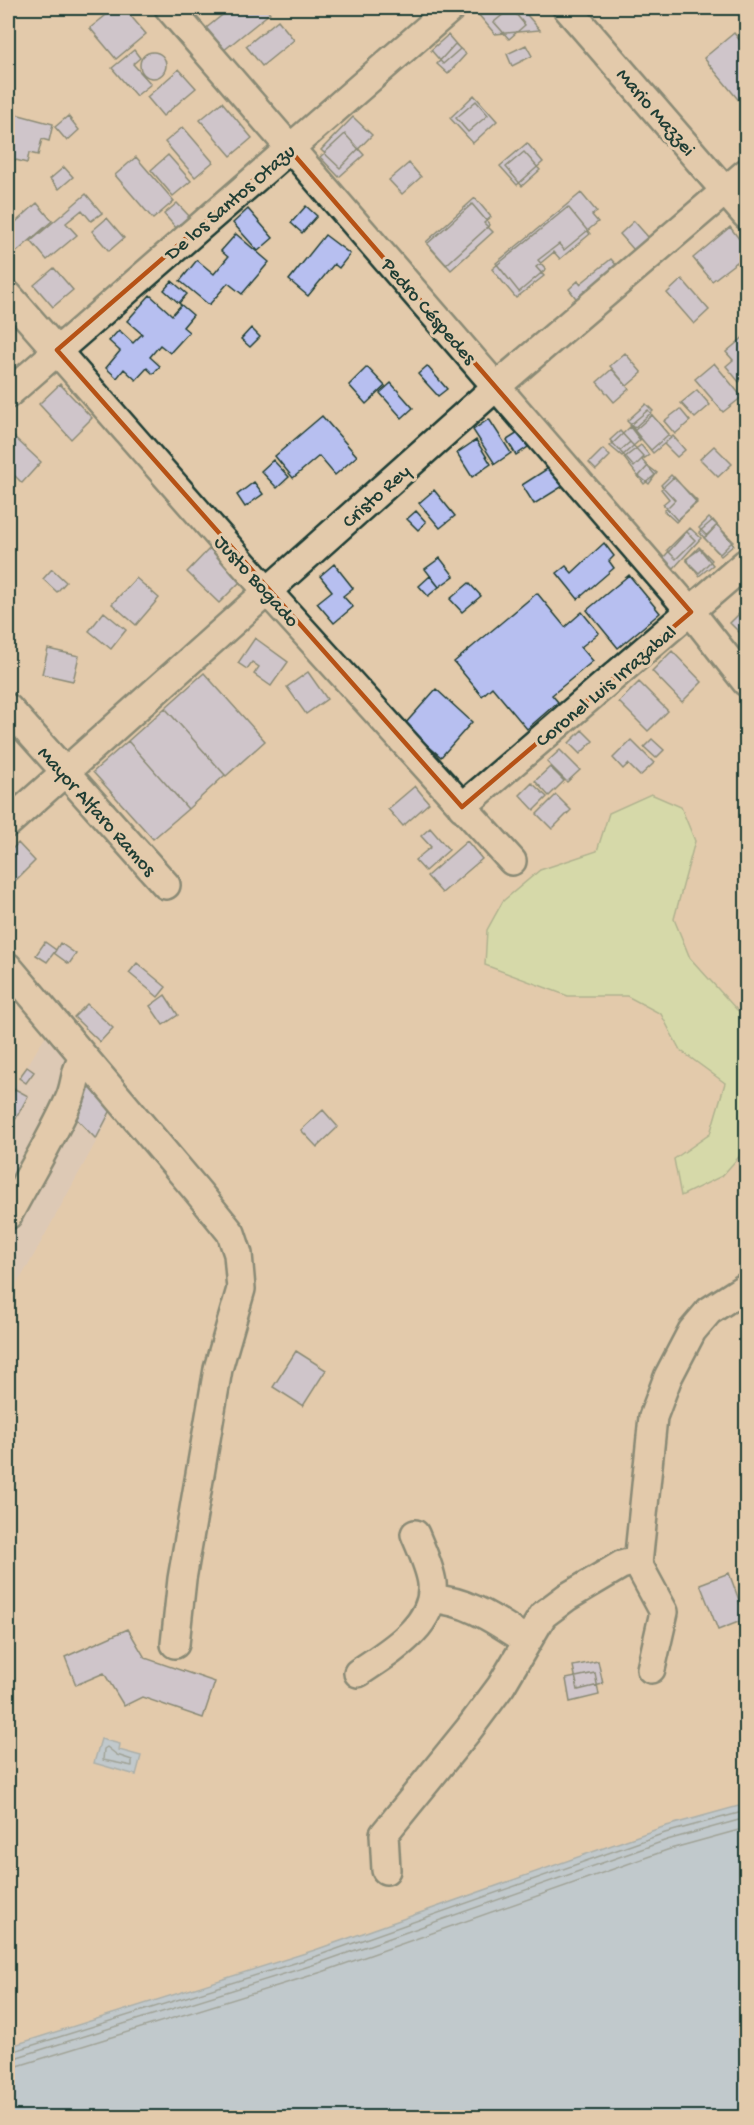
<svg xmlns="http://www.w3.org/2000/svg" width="754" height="2125" font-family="'Gochi Hand',sans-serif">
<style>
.built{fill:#d6c7c0}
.green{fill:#c6eca6;stroke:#72946d;stroke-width:1.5}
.water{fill:#98c7f3;stroke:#6890a7;stroke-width:1.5}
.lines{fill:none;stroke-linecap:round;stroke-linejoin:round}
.shore{stroke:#4f7480;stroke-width:1.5}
.building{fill:#b7bff0;stroke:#1f3d34;stroke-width:1.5}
.minor-casing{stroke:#1f3d34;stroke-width:32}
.minor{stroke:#e3caab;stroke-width:27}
.marked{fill:none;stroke:#b65216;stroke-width:4.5;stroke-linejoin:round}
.labels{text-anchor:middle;stroke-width:6;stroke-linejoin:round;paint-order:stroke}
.street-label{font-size:20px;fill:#1f3d34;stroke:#e3caab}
</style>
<rect width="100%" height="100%" fill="#e3caab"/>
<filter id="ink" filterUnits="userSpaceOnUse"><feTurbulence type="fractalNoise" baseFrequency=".0167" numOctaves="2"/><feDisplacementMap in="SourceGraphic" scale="12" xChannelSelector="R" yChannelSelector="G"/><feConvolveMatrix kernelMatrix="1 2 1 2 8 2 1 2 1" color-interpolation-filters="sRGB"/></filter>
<g filter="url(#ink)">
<path class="built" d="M 50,1028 L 118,1102 L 28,1266 L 8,1298 L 8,1098 Z"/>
<path class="green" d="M 651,794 L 681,807 L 695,841 L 674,919 L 690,958 L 737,1010 L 746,1014 L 746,1149 L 722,1176 L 681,1196 L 674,1159 L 710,1134 L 725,1083 L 680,1050 L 661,1014 L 627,996 L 568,996 L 485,965 L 487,930 L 503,901 L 540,870 L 597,851 L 609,813 Z"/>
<path class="water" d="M 101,1739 L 120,1744 L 119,1750 L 141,1756 L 136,1775 L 94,1763 Z
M 746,1804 L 746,2117 L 8,2117 L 8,2047 L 315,1950 L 663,1827 Z"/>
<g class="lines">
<path class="shore" d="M 107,1747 L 117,1755 L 132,1760 L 132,1766 L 103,1760 L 104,1749 Z
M 8,2053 L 317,1956 L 665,1833 L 746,1811
M 8,2060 L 319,1963 L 667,1840 L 746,1818
M 8,2069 L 322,1972 L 670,1849 L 746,1828"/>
</g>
<path class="building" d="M 115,8 L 124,8 L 146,34 L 116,59 L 90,28 Z
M 231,8 L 265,8 L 270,13 L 223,51 L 205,29 Z
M 485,8 L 521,8 L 540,30 L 495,34 L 478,14 Z
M 511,8 L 525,25 L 509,39 L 494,22 Z
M 278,20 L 294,40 L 262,66 L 246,46 Z
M 734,33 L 746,48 L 746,99 L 741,103 L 704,58 Z
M 448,35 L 460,49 L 443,64 L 431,50 Z
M 455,44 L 466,54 L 448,74 L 437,64 Z
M 526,45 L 532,56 L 512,66 L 507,54 Z
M 134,50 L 140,58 L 133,64 L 151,84 L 136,96 L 112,68 Z
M140 65a13 13 0 1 1 26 0a13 13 0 1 1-26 0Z
M 179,69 L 196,88 L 163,116 L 147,97 Z
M 474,95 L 497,121 L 473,143 L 450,118 Z
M 476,101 L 488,115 L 468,132 L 456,118 Z
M 222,102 L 252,138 L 231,156 L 200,120 Z
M 8,112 L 53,124 L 49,141 L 42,139 L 38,155 L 29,153 L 27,163 L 12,159 L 9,171 Z
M 68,116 L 79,130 L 67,141 L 55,127 Z
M 353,117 L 372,135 L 340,168 L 321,150 Z
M 183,127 L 213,162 L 195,177 L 165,142 Z
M 345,134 L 364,155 L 339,177 L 320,157 Z
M 527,143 L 543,162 L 517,185 L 500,166 Z
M 524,152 L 540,170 L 522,186 L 506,167 Z
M 168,155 L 191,181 L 173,196 L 151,170 Z
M 136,157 L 174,201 L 153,219 L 115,175 Z
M 409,163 L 421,177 L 402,194 L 389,180 Z
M 64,167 L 73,177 L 59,189 L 50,179 Z
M 581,193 L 597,212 L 592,215 L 598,222 L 564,250 L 559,244 L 538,260 L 546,269 L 519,292 L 496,263 Z
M 86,194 L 102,213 L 91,221 L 82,210 L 66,223 L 77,235 L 47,260 L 31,241 Z
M 475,198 L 491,217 L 484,223 L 493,232 L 451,270 L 426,242 Z
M 37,203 L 52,221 L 12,256 L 8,251 L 8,241 L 13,236 L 8,229 Z
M 177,203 L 190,217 L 177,229 L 164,214 Z
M 472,204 L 490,225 L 446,265 L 427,244 Z
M 306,206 L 317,216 L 302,233 L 291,223 Z
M 568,207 L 590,234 L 560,259 L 554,252 L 536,267 L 544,276 L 516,298 L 492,269 Z
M 248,209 L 273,238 L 258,251 L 233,223 Z
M 107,218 L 124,238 L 109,251 L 92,231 Z
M 634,221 L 649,238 L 634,250 L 620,234 Z
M 730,227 L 746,248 L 746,255 L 712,281 L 693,258 Z
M 236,234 L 269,262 L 242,294 L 228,283 L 209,305 L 180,281 L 197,260 L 214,274 L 228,257 L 221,251 Z
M 325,235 L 350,254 L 339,268 L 334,264 L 308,296 L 289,280 Z
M 611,259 L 618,267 L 578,301 L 569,289 L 578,281 L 580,284 Z
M 54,268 L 73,290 L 53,307 L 34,285 Z
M 682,279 L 709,310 L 694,324 L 667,293 Z
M 172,281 L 187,294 L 179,303 L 193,315 L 183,327 L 189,332 L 170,353 L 160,345 L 150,357 L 160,366 L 153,374 L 147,368 L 136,380 L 124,369 L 117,378 L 106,368 L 120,351 L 109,341 L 119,330 L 133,343 L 142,334 L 127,321 L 150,295 L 172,315 L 181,305 L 164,290 Z
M 251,328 L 260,337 L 250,347 L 241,339 Z
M 746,335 L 746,376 L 739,382 L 726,366 L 733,360 L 726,352 Z
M 625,353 L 642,373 L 627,386 L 610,366 Z
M 714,363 L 742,397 L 723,412 L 695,379 Z
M 427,366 L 447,389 L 438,396 L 418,374 Z
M 367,367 L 385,386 L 366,404 L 349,385 Z
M 612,369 L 629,389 L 614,402 L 597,382 Z
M 391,383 L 413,408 L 402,418 L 380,393 Z
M 60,384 L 92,418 L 71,439 L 39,404 Z
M 697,390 L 710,405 L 695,418 L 681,403 Z
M 646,404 L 653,411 L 634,428 L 627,421 Z
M 680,409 L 690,421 L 675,434 L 664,421 Z
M 648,410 L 671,438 L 653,453 L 630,425 Z
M 652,415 L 669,434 L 651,450 L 634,431 Z
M 322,416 L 357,456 L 335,475 L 319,456 L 293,478 L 275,456 Z
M 489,419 L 511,453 L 495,464 L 473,430 Z
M 630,427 L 640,440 L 622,456 L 610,446 Z
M 620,431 L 630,442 L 620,451 L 610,440 Z
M 518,433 L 528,447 L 516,455 L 507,440 Z
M 12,435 L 41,462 L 22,483 L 8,469 L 8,439 Z
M 673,436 L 685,450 L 677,457 L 664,444 Z
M 476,440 L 491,464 L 472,477 L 457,453 Z
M 630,442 L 644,457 L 634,467 L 620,451 Z
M 641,445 L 649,455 L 642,460 L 655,475 L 644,484 L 624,458 Z
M 714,446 L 732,464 L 718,477 L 700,459 Z
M 603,449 L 610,456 L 596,470 L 589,463 Z
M 273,460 L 289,477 L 277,488 L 261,471 Z
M 648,466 L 657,473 L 649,484 L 639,476 Z
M 550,467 L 563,486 L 534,504 L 522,485 Z
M 671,475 L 697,501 L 676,522 L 664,511 L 675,500 L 661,485 Z
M 674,477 L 697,503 L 677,520 L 663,504 L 669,499 L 661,489 Z
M 254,482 L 263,494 L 245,507 L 237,495 Z
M 434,490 L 455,516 L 440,528 L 419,503 Z
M 416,511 L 426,522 L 418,530 L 407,519 Z
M 709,518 L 717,525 L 707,536 L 699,528 Z
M 713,520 L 734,545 L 721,556 L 699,532 Z
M 717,525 L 733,541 L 720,554 L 704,538 Z
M 690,528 L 701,538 L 674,568 L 663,558 Z
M 686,531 L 695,540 L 676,559 L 667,550 Z
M 604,543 L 614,556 L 609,561 L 614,568 L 578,599 L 557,573 L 566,566 L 572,573 Z
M 699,547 L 712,560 L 699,573 L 686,560 Z
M 210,548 L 242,580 L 219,603 L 187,572 Z
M 700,549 L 713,565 L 699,576 L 686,559 Z
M 440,558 L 454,576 L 439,587 L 425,569 Z
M 334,564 L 353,588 L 343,596 L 353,607 L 334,623 L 317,603 L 332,591 L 320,576 Z
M 52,569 L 66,582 L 57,592 L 43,579 Z
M 629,575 L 660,613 L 618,648 L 587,610 Z
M 430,576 L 439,587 L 428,596 L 419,586 Z
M 136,578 L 159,598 L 136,625 L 112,604 Z
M 469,583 L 481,596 L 462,612 L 450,599 Z
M 537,593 L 565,627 L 582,612 L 599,633 L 581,647 L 593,661 L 552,695 L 558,702 L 527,729 L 492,687 L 482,696 L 454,662 Z
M 104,612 L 126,630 L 111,649 L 89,631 Z
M 740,613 L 746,619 L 746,629 L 741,634 L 730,623 Z
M 255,638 L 288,662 L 271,686 L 254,674 L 259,667 L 252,662 L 247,669 L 238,663 Z
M 48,649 L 79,656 L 73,681 L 42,674 Z
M 672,651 L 702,682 L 682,702 L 652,671 Z
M 308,672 L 327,699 L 306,714 L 287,687 Z
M 204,673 L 265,741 L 226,776 L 165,708 Z
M 639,682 L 668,711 L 648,731 L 619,702 Z
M 436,689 L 472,722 L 441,757 L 404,725 Z
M 165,708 L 225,775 L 188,809 L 128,741 Z
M 582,730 L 593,741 L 580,754 L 569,743 Z
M 652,739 L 664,750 L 656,758 L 644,747 Z
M 631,740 L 654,763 L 640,776 L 628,764 L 623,769 L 613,758 Z
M 128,741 L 188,809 L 153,839 L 93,772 Z
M 560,750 L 580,770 L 567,782 L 547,762 Z
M 550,767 L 564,781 L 549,796 L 535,781 Z
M 532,783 L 547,797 L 534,810 L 520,795 Z
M 415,786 L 429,803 L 403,826 L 388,809 Z
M 556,795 L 571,810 L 552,829 L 537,814 Z
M 430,828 L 449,850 L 425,871 L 415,860 L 431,847 L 421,836 Z
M 467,841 L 482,859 L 442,893 L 427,876 Z
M 18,843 L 35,861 L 12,884 L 8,880 L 8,853 Z
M 45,942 L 56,950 L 47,962 L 36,955 Z
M 60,943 L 76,954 L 69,964 L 54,953 Z
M 137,963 L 166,987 L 158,997 L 129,973 Z
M 165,995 L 178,1015 L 163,1025 L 150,1006 Z
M 87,1004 L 113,1028 L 100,1042 L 74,1017 Z
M 27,1067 L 34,1072 L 26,1083 L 19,1078 Z
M 95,1084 L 113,1106 L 96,1139 L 68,1110 Z
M 15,1089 L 28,1096 L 8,1133 L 8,1102 Z
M 323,1110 L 338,1127 L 317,1147 L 301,1130 Z
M 296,1351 L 326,1370 L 303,1406 L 273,1387 Z
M 729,1573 L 746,1619 L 718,1630 L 700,1584 Z
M 128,1629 L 145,1658 L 215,1682 L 203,1718 L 142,1697 L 124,1706 L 104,1673 L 76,1685 L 65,1657 Z
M 598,1661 L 603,1684 L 578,1690 L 573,1666 Z
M 595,1673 L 599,1695 L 570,1702 L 566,1679 Z"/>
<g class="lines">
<defs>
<path id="minor" d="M 169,8 L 691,612 L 746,682
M 567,8 L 746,215
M 8,295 L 267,591 L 512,861
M 8,394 L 451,8
M 8,708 L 166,885
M 462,807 L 746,563
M 8,823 L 497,386 L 746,173
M 8,967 L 198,1192 L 231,1233 L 238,1254 L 241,1289 L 218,1369 L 182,1579 L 175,1644
M 8,1215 C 28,1177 51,1140 69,1100 C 76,1086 74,1070 84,1057
M 432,1599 C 468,1600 496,1621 526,1640
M 651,1669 L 664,1612 L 638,1564 L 653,1417 L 668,1377 L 692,1331 L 709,1311 L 746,1287
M 358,1673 C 389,1652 436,1626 432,1583 C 430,1567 421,1549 415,1534
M 386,1870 L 384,1834 L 469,1729 L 501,1686 L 543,1615 L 567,1597 L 621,1565 L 632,1562 L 638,1564"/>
</defs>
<use href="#minor" class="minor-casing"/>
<use href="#minor" class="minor"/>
</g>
</g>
<path d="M0 0H754V2125H0ZM 289,149 L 691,612 L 462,807 L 57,350 Z" fill="#e3caab" fill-opacity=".55" fill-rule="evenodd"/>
<path class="marked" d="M 289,149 L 691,612 L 462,807 L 57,350 Z"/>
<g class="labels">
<g class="street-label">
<text transform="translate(657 111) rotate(49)" y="7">Mario Mazzei</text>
<text transform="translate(229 201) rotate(-41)" y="7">De los Santos Otazu</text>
<text transform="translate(430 310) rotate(49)" y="7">Pedro Céspedes</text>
<text transform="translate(375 495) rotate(-42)" y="7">Cristo Rey</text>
<text transform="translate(258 580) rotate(48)" y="7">Justo Bogado</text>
<text transform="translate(605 685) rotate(-40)" y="7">Coronel Luis Irrazabal</text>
<text transform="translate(98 810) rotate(48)" y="7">Mayor Alfaro Ramos</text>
</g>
</g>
<rect width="754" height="2125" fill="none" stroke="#e3caab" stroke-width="30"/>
<rect x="15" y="15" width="724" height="2095" fill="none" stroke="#1f3d34" stroke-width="2" filter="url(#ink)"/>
</svg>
